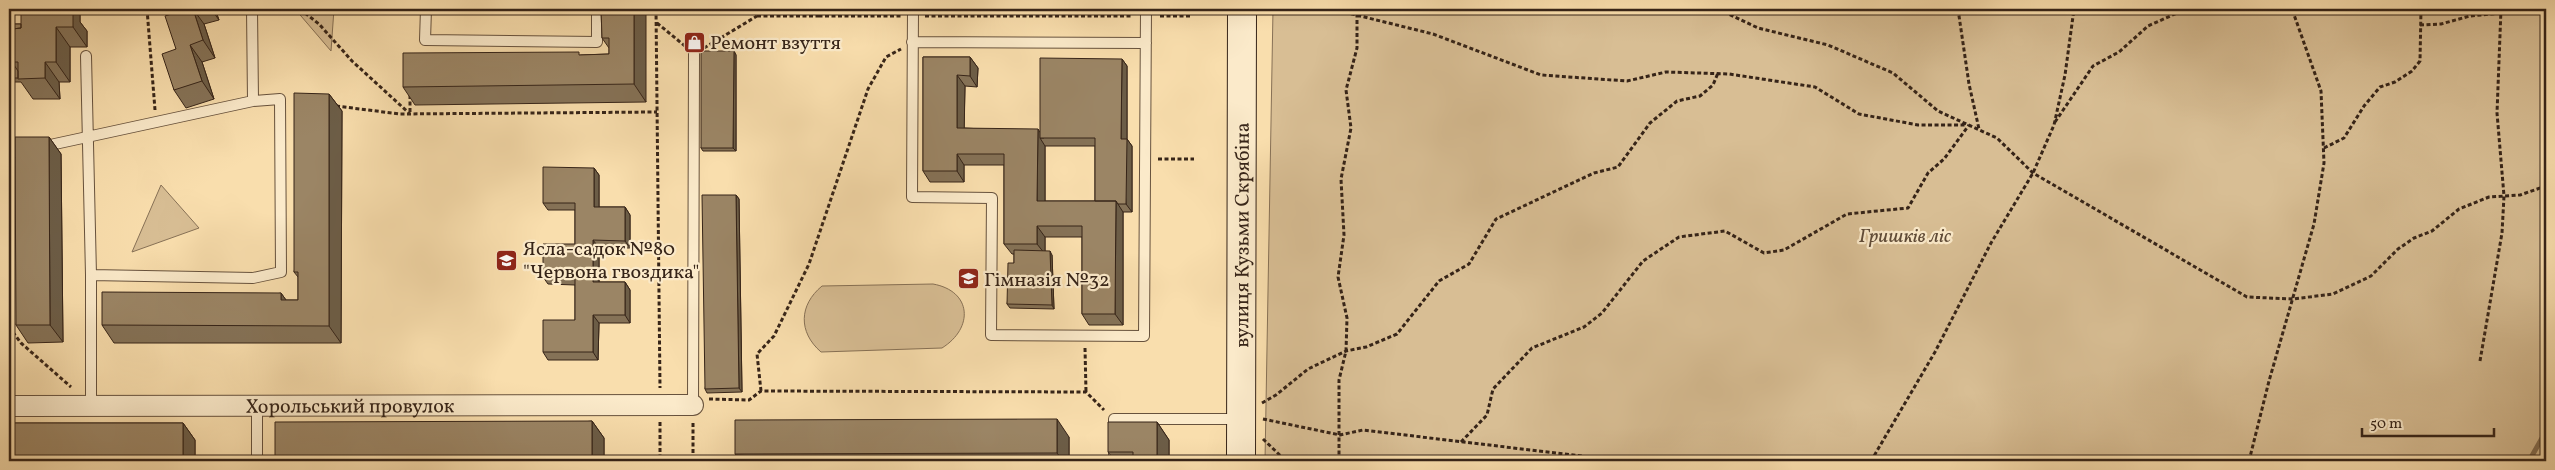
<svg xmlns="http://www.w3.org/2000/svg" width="2555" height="470" font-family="Vollkorn,serif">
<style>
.green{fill:#d8be94;stroke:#877156}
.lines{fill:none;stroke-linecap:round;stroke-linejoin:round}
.stream{stroke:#836e53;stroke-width:5}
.lane-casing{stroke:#67523d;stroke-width:12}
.street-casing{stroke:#67523d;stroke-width:22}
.secondary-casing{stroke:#362418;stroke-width:30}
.path{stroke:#362418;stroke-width:3;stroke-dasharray:4 2.5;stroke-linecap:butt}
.lane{stroke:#fbeaca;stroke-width:10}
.street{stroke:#fbeaca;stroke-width:20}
.secondary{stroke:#fbeaca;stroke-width:28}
.wall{fill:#857257;stroke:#362418;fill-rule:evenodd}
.shaded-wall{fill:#6c5d47;stroke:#362418}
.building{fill:#9b8565;stroke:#362418}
.labels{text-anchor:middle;stroke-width:4.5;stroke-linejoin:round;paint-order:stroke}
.poi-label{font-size:20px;fill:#362418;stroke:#fbeaca;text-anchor:start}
.street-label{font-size:20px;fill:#362418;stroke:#fbeaca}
.park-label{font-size:20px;font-style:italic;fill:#5e4a37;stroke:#fbeaca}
</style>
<rect width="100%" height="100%" fill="#f9dead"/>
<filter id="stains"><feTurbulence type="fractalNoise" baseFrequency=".004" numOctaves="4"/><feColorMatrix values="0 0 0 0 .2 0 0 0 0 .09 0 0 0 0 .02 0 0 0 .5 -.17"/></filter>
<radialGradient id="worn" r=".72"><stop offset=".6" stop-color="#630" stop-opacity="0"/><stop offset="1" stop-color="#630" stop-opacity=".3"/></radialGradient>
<path class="green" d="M 295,9 L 334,9 L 331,51 Z
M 1273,9 L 2546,9 L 2546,461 L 1265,461 Z
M 161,185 L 199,228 L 132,252 Z
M 933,284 C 972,291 974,328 942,348 L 821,352 C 798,332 799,305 822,286 Z"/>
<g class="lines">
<path class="stream" d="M 2529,461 L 2546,431"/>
<defs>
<path id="lane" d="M 426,9 L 425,40 L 597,42 L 597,9
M 913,9 L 912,197 L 992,198 L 991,335 L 1144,336 L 1146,9
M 912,42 L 1146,43
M 86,56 L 91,275 L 91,404
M 41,147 L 253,101
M 9,153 L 27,150
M 91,275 L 253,278 L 281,272 L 280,99 L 253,101 L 252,9
M 693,405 L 694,54
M 257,407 L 257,461
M 1114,461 L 1114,419 L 1240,419"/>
<g id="street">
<path id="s1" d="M 9,406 L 693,405"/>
</g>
<g id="secondary">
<path id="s2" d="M 1241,461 L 1242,9"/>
</g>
</defs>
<use href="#lane" class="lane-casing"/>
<use href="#street" class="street-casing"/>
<use href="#secondary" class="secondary-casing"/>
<path class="path" d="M 147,9 L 155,110
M 300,9 L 319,24 L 352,61 L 410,114
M 656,9 L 660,388
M 819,9 L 819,16 L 901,16
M 1332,9 L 1433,34 L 1541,75 L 1627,81 L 1666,72 L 1729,74 L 1815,87 L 1859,114 L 1918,125 L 1966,125
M 1718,9 L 1758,28 L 1828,45 L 1893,73 L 1938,111 L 1997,138 L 2033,173 L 2247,297 L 2293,299 L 2333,294 L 2371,276 L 2398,249 L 2414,238 L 2432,231 L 2459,209 L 2489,197 L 2520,195 L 2546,186
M 1958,9 L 1969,84 L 1979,129
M 757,16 L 819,16
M 925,16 L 1133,16
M 1160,16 L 1192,16
M 657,23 L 685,46
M 2420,25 L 2441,24 L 2470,16 L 2501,13
M 704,48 L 757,16 L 757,9
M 410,95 L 410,114
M 336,106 L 400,114 L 657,112
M 2055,122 L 2093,66 L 2119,52 L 2148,26 L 2186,9
M 2324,148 L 2344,138 L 2364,106 L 2380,87 L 2395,82 L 2412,71 L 2420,61 L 2421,9
M 1158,159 L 1194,159
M 9,327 L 21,343 L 71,387
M 1085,348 L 1086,392
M 2480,361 L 2502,233 L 2504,196 L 2497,113 L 2501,9
M 761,391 L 757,354 L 774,336 L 809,264 L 868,89 L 886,57 L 901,49
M 709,399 L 749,400 L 761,391 L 1086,392 L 1104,410
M 1262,403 L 1276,395 L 1308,369 L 1346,351 L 1366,347 L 1397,334 L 1439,281 L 1469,264 L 1496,219 L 1594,173 L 1618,167 L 1650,123 L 1677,101 L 1700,96 L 1713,85 L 1718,73
M 1263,419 L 1340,435 L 1363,430 L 1623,461
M 660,422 L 660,461
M 693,423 L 693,461
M 1263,439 L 1286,461
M 1461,442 L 1487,415 L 1493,389 L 1532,348 L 1584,327 L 1602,313 L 1643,261 L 1679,237 L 1725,231 L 1764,253 L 1784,250 L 1847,214 L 1908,208 L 1928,173 L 1944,159 L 1969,125
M 1339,461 L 1339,380 L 1346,351 L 1347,318 L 1338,277 L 1344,235 L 1341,179 L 1351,128 L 1346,90 L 1357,48 L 1357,9
M 1871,461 L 1935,352 L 1991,243 L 2033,173 L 2054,125 L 2065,75 L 2074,9
M 2249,461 L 2269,381 L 2314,224 L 2324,163 L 2321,91 L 2292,9"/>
<use href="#lane" class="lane"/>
<use href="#street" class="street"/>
<use href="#secondary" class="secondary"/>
</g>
<path class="wall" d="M 177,9 L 215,9 L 219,20 L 204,24 L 215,58 L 202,62 L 214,99 L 186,108 L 174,90 L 178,12 Z
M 601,9 L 646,102 L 415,105 L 403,87 L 581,55 L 609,54 L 609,48 L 602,38 Z
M 41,12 L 80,13 L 80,22 L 87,31 L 87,47 L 70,47 L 70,82 L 59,82 L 60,99 L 33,99 L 21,82 L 9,82 L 9,16 L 11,19 L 11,24 L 21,24 Z
M 698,40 L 698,45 L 690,45 L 688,41 Z
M 734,51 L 736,55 L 736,151 L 703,151 L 701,148 Z
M 923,57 L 970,57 L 978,68 L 977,87 L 965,86 L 964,128 L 1040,132 L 1122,59 L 1127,66 L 1127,139 L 1132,146 L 1132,212 L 1123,212 L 1123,325 L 1089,325 L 1082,314 L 1082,237 L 1045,237 L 1045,251 L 1052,255 L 1054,309 L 1010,308 L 1007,304 L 1014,263 L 1014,254 L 1012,254 L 1004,244 L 1004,165 L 964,165 L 964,182 L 930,182 L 923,171 ZM 1045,146 L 1095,146 L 1095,201 L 1045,201 Z
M 329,94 L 342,111 L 341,343 L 114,343 L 102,325 L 281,293 L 286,300 L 298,300 L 298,277 L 294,272 Z
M 49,137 L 61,154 L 63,342 L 28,343 L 16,325 Z
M 594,168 L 599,175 L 599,207 L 625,207 L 630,215 L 630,248 L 599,248 L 599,282 L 625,282 L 630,290 L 630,323 L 599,323 L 598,360 L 548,360 L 543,352 L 575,320 L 575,285 L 548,284 L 543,277 L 575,244 L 575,210 L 548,210 L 543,203 Z
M 736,195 L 739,199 L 742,392 L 707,393 L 705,389 Z
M 592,421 L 604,438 L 604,461 L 278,461 L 275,457 Z
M 1157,422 L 1169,440 L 1169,461 L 1115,461 L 1108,452 Z
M 9,423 L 183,423 L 195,440 L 195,461 L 9,461 Z
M 1069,437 L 1069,461 L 740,461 L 735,454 Z"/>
<path class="shaded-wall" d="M 66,9 L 77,9 L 80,13 L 80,22 L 87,31 L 87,47 L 73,27 L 66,12 Z
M 193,9 L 204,24 L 215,58 L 203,40 Z
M 211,9 L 215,9 L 219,20 Z
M 634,9 L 646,9 L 646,102 L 634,84 Z
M 9,16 L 11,19 L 11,28 L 9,25 Z
M 56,27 L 70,47 L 70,82 L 56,62 Z
M 695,36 L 698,40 L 698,45 L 695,41 Z
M 190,45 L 202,62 L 214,99 L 202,81 Z
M 734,51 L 736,55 L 736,151 L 733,148 Z
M 970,57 L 978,68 L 977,87 L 970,76 Z
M 1122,59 L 1127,66 L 1127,139 L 1132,146 L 1132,212 L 1126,204 L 1121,139 Z
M 45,62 L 59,82 L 60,99 L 45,78 Z
M 957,75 L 965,86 L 964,139 L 957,128 Z
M 329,94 L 342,111 L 341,343 L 329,326 Z
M 1038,129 L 1044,138 L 1040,138 L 1045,146 L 1045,212 L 1037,201 Z
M 49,137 L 61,154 L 63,342 L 50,325 Z
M 957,154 L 964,165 L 964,182 L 957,171 Z
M 594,168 L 599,175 L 599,215 L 594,207 Z
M 736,195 L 739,199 L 742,392 L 739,388 Z
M 1116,201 L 1123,212 L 1123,325 L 1115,314 Z
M 625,207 L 630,215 L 630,248 L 625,241 Z
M 1037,226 L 1045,237 L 1045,254 L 1037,244 Z
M 593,240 L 599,248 L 599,290 L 593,282 Z
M 1050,251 L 1052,255 L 1054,309 L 1052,305 Z
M 625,282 L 630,290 L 630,323 L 625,315 Z
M 281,293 L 293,310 L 281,300 Z
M 593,315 L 599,323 L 598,360 L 593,352 Z
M 1057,419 L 1069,437 L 1069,461 L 1063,461 L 1057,453 Z
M 592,421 L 604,438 L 604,461 L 596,461 L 592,456 Z
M 1157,422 L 1169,440 L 1169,461 L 1157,461 Z
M 183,423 L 195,440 L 195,461 L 185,461 L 183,458 Z"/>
<path class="building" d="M 41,9 L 66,9 L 66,12 L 73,11 L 73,27 L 56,27 L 56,62 L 45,62 L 45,78 L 18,79 L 18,62 L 12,62 L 12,29 L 21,28 L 21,12 L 41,12 Z
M 177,9 L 193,9 L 203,40 L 190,45 L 202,81 L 174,90 L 162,54 L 176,49 L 165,16 L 178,12 Z
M 601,9 L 634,9 L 634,84 L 403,87 L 403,53 L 579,52 L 579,55 L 609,54 L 609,38 L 602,38 Z
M 9,24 L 21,24 L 21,28 L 12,29 L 12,62 L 18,71 L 18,78 L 9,78 Z
M 688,36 L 695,36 L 695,41 L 688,41 Z
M 701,51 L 734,51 L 733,148 L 701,148 Z
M 923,57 L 970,57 L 970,76 L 957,75 L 957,128 L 1038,129 L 1037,201 L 1116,201 L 1115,314 L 1082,314 L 1082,226 L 1037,226 L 1037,244 L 1004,244 L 1004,154 L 957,154 L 957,171 L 923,171 Z
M 1040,58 L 1122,59 L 1121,139 L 1127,139 L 1126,204 L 1118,204 L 1116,201 L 1095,201 L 1095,138 L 1040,138 Z
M 294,93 L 329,94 L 329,326 L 102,325 L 102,292 L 281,293 L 281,300 L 298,300 L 298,272 L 294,272 Z
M 15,137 L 49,137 L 50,325 L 16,325 Z
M 543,167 L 594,168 L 594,207 L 625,207 L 625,241 L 593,240 L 593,282 L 625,282 L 625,315 L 593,315 L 593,352 L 543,352 L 543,320 L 575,320 L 575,277 L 543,277 L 543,244 L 575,244 L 575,203 L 543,203 Z
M 702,195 L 736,195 L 739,388 L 705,389 Z
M 1014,250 L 1050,251 L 1052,305 L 1007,304 L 1008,263 L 1014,263 Z
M 1057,419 L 1057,453 L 735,454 L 735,420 Z
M 592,421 L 592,456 L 275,457 L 275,422 Z
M 1108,422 L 1157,422 L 1157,461 L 1133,461 L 1133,452 L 1108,452 Z
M 9,423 L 183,423 L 183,458 L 9,458 Z"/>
<defs>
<symbol id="shop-square" viewBox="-11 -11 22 22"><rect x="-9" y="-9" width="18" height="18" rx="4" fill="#8f2418" stroke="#fbeaca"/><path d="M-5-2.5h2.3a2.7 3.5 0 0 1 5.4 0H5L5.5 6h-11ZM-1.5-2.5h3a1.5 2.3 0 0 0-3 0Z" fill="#fff"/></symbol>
<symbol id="school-square" viewBox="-11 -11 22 22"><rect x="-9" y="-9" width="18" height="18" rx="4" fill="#8f2418" stroke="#fbeaca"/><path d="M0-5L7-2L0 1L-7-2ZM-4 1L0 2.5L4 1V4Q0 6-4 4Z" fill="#fff"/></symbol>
</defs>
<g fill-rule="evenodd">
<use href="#shop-square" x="682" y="30" width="25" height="25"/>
<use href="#school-square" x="494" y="248" width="25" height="25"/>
<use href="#school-square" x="956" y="266" width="25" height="25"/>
</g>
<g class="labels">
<g class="poi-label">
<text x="710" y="49">Ремонт взуття</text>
<text x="523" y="255">Ясла-садок №80<tspan x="523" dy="23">"Червона гвоздика"</tspan></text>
<text x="984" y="286">Гімназія №32</text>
</g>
<g class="street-label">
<text dy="7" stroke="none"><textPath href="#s2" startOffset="226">вулиця Кузьми Скрябіна</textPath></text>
<text dy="7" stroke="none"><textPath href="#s1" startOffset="341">Хорольський провулок</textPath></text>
</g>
<g class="park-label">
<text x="1905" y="242">Гришків ліс</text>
</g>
</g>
<rect width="2555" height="470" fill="none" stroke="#f9dead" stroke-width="30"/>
<rect x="10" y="10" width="2535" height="450" fill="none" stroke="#362418" stroke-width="2.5"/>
<rect x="15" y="15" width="2525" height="440" fill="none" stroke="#362418"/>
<path d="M2362 428v8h132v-8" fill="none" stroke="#362418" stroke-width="2.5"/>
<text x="2370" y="428" font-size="15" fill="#362418" stroke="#fbeaca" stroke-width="4" paint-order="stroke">50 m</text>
<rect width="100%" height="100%" filter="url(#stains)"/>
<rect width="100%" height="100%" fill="url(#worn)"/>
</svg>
